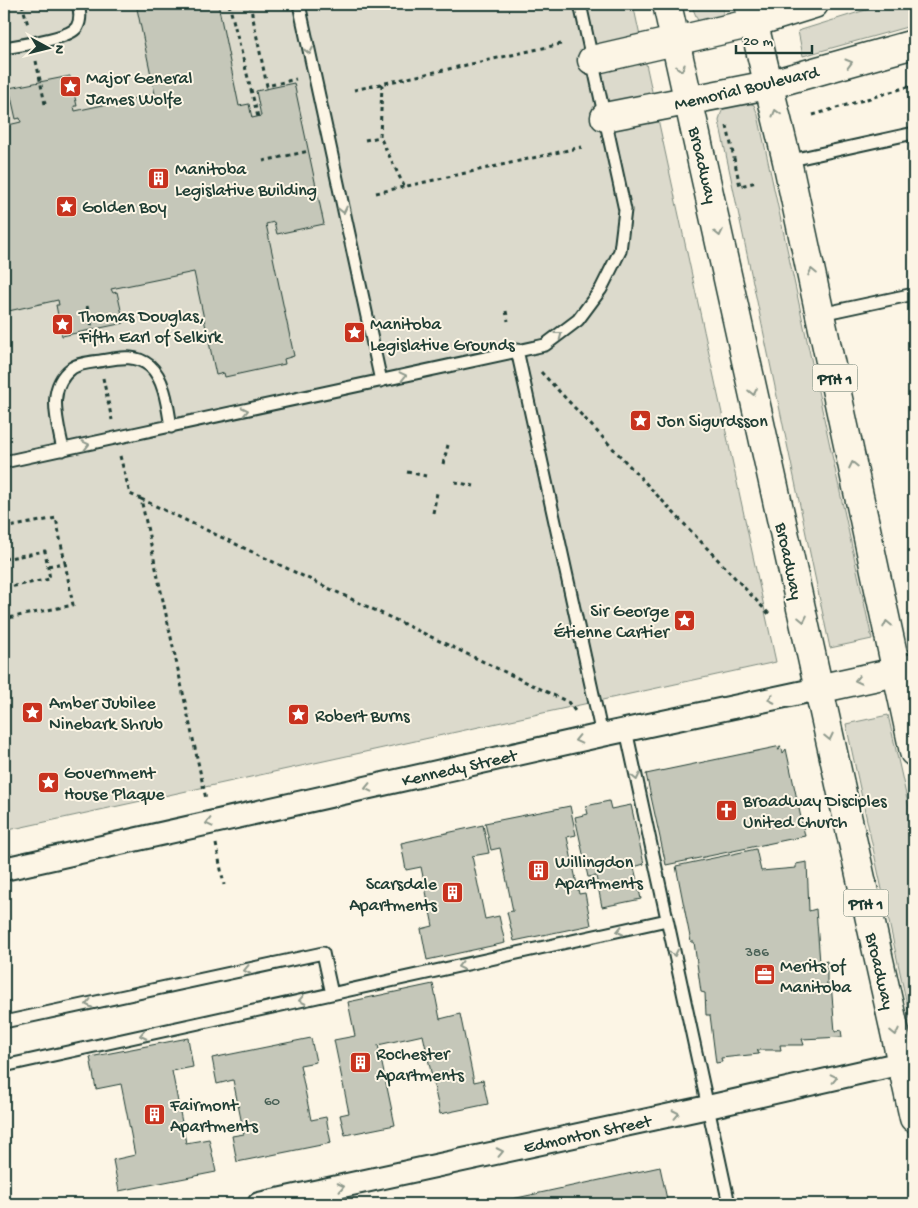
<svg xmlns="http://www.w3.org/2000/svg" width="918" height="1208" font-family="'Gochi Hand',sans-serif">
<style>
.green{fill:#dcdacc;stroke:#7e8c80}
.building{fill:#c5c7b9;stroke:#1f3d34}
.lines{fill:none;stroke-linecap:round;stroke-linejoin:round}
.lane-casing{stroke:#1f3d34;stroke-width:15}
.street-casing{stroke:#1f3d34;stroke-width:26}
.secondary-casing{stroke:#1f3d34;stroke-width:31}
.highway-casing{stroke:#1f3d34;stroke-width:31}
.path{stroke:#1f3d34;stroke-width:3;stroke-dasharray:4 4;stroke-linecap:butt}
.lane{stroke:#fcf5e5;stroke-width:11}
.street{stroke:#fcf5e5;stroke-width:22}
.secondary{stroke:#fcf5e5;stroke-width:28}
.highway{stroke:#fcf5e5;stroke-width:28}
.oneway{stroke:#8e998c}
.labels{text-anchor:middle;stroke-width:4;stroke-linejoin:round;paint-order:stroke}
.number-label{font-size:15px;fill:#486055}
.shield{fill:#fcf5e5;stroke:#617469;stroke-width:1}
.shield-label{font-size:16px;font-weight:bold;fill:#1f3d34}
.poi-label{font-size:18px;fill:#1f3d34;stroke:#fcf5e5;text-anchor:start}
.street-label{font-size:18px;fill:#1f3d34;stroke:#fcf5e5}
</style>
<rect width="100%" height="100%" fill="#fcf5e5"/>
<filter id="ink" filterUnits="userSpaceOnUse"><feTurbulence type="fractalNoise" baseFrequency=".02" numOctaves="2"/><feDisplacementMap in="SourceGraphic" scale="10" xChannelSelector="R" yChannelSelector="G"/><feConvolveMatrix kernelMatrix="1 2 1 2 8 2 1 2 1" color-interpolation-filters="sRGB"/></filter>
<g filter="url(#ink)">
<path class="green" d="M 4,4 L 633,4 L 776,662 L 4,831 Z
M 691,4 L 723,4 L 723,17 L 712,23 L 698,21 Z
M 885,4 L 914,4 L 914,25 L 803,56 L 798,31 Z
M 743,101 L 754,105 L 758,115 L 872,639 L 830,648 L 719,121 C 722,105 728,102 743,101 Z
M 888,715 L 914,830 L 914,1022 L 911,1023 L 846,724 Z"/>
<path class="building" d="M 136,4 L 218,4 L 239,106 L 249,104 L 252,118 L 261,116 L 256,91 L 294,83 L 324,224 L 277,234 L 274,222 L 266,224 L 294,356 L 284,359 L 285,364 L 225,377 L 224,373 L 216,375 L 194,272 L 111,289 L 113,293 L 117,292 L 124,323 L 62,336 L 56,305 L 59,305 L 58,300 L 4,312 L 4,126 L 21,122 L 20,118 L 16,119 L 9,88 L 70,76 L 77,106 L 74,106 L 75,111 L 155,94 Z
M 781,746 L 778,750 L 782,749 L 783,753 L 786,749 L 805,836 L 666,865 L 646,774 Z
M 609,801 L 611,809 L 631,805 L 644,864 L 634,867 L 641,899 L 602,907 L 596,876 L 588,877 L 575,817 L 588,814 L 586,806 Z
M 570,806 L 576,835 L 567,837 L 579,894 L 585,893 L 591,925 L 514,941 L 507,912 L 513,911 L 500,848 L 491,850 L 485,823 Z
M 483,825 L 489,853 L 472,856 L 485,919 L 499,916 L 505,943 L 427,960 L 421,929 L 433,926 L 421,867 L 406,870 L 401,843 Z
M 756,849 L 761,871 L 796,868 L 796,864 L 807,862 L 809,911 L 816,909 L 820,963 L 827,961 L 827,985 L 831,983 L 835,1032 L 841,1030 L 842,1037 L 802,1039 L 804,1045 L 780,1045 L 781,1050 L 757,1050 L 759,1054 L 721,1058 L 722,1062 L 716,1063 L 710,1015 L 706,1015 L 705,993 L 701,992 L 694,942 L 691,942 L 676,866 Z
M 433,984 L 440,1019 L 460,1014 L 474,1082 L 483,1080 L 488,1104 L 440,1114 L 423,1035 L 378,1045 L 395,1125 L 345,1135 L 340,1115 L 349,1113 L 334,1040 L 355,1036 L 348,1002 Z
M 188,1038 L 193,1067 L 172,1071 L 186,1143 L 209,1139 L 216,1172 L 119,1191 L 113,1160 L 135,1155 L 121,1084 L 96,1089 L 90,1057 Z
M 311,1038 L 316,1062 L 300,1065 L 311,1120 L 326,1117 L 331,1143 L 237,1162 L 232,1136 L 244,1134 L 233,1080 L 217,1084 L 212,1058 Z
M 660,1167 L 668,1204 L 489,1204 Z"/>
<g class="lines">
<defs>
<path id="lane" d="M 299,4 L 381,381
M 4,48 C 20,45 69,39 77,27 C 81,20 80,11 78,4
M 787,161 L 914,133
M 821,314 L 914,294
M 517,350 L 602,735
M 63,450 C 58,423 45,388 72,368 C 80,362 97,362 106,360 C 121,357 137,355 150,366 C 165,379 168,409 171,427
M 4,462 L 545,345 L 578,320 L 601,289 L 620,251 L 625,210 L 580,4
M 626,730 L 729,1204
M 4,1022 L 323,953 L 332,994
M 4,1066 L 667,920"/>
<path id="street" d="M 4,869 L 602,735 L 818,689
M 259,1204 L 708,1107 L 902,1063"/>
<path id="secondary" d="M 592,60 L 753,23 L 814,4
M 605,117 L 768,85 L 914,44
M 818,689 L 914,668"/>
<path id="highway" d="M 667,4 L 914,1118
M 749,4 L 787,161 L 914,752"/>
</defs>
<use href="#lane" class="lane-casing"/>
<use href="#street" class="street-casing"/>
<use href="#secondary" class="secondary-casing"/>
<use href="#highway" class="highway-casing"/>
<path class="path" d="M 22,4 L 28,25
M 229,4 L 258,117
M 250,4 L 267,86 L 296,79
M 36,61 L 45,104
M 382,84 L 380,137 L 404,186
M 354,90 L 561,44
M 813,115 L 914,85
M 727,126 L 740,186 L 757,182
M 365,140 L 380,137
M 263,161 L 309,151
M 376,193 L 582,147
M 87,306 L 96,345
M 506,311 L 508,321
M 541,372 L 770,615
M 103,378 L 112,420
M 120,456 L 130,494 L 141,499 L 206,799
M 443,464 L 448,445
M 407,472 L 426,476
M 455,482 L 474,486
M 141,499 L 568,702 L 575,711
M 433,513 L 437,493
M 4,528 L 56,518 L 65,563 L 47,566
M 4,559 L 45,551 L 50,579 L 4,588
M 4,596 L 8,618 L 73,605 L 65,563
M 216,844 L 224,885"/>
<use href="#lane" class="lane"/>
<use href="#street" class="street"/>
<use href="#secondary" class="secondary"/>
<use href="#highway" class="highway"/>
</g>
<defs><path id="oneway-chevron" d="M-2-3.5L2.5 0L-2 3.5" fill="none" stroke-width="1.6" stroke-linecap="round" stroke-linejoin="round" transform="scale(1.25)"/></defs>
<g class="oneway">
<use href="#oneway-chevron" transform="translate(309 51) rotate(78)"/>
<use href="#oneway-chevron" transform="translate(849 63) rotate(-16)"/>
<use href="#oneway-chevron" transform="translate(681 68) rotate(76)"/>
<use href="#oneway-chevron" transform="translate(776 113) rotate(-105)"/>
<use href="#oneway-chevron" transform="translate(343 210) rotate(77)"/>
<use href="#oneway-chevron" transform="translate(719 233) rotate(78)"/>
<use href="#oneway-chevron" transform="translate(812 272) rotate(-102)"/>
<use href="#oneway-chevron" transform="translate(559 335) rotate(-37)"/>
<use href="#oneway-chevron" transform="translate(403 376) rotate(-13)"/>
<use href="#oneway-chevron" transform="translate(753 392) rotate(78)"/>
<use href="#oneway-chevron" transform="translate(245 411) rotate(-12)"/>
<use href="#oneway-chevron" transform="translate(86 445) rotate(-13)"/>
<use href="#oneway-chevron" transform="translate(853 465) rotate(-102)"/>
<use href="#oneway-chevron" transform="translate(803 619) rotate(78)"/>
<use href="#oneway-chevron" transform="translate(887 624) rotate(-102)"/>
<use href="#oneway-chevron" transform="translate(858 680) rotate(167)"/>
<use href="#oneway-chevron" transform="translate(771 699) rotate(168)"/>
<use href="#oneway-chevron" transform="translate(829 737) rotate(77)"/>
<use href="#oneway-chevron" transform="translate(578 740) rotate(167)"/>
<use href="#oneway-chevron" transform="translate(636 777) rotate(78)"/>
<use href="#oneway-chevron" transform="translate(368 788) rotate(167)"/>
<use href="#oneway-chevron" transform="translate(209 823) rotate(167)"/>
<use href="#oneway-chevron" transform="translate(620 931) rotate(168)"/>
<use href="#oneway-chevron" transform="translate(674 953) rotate(78)"/>
<use href="#oneway-chevron" transform="translate(461 966) rotate(168)"/>
<use href="#oneway-chevron" transform="translate(247 970) rotate(168)"/>
<use href="#oneway-chevron" transform="translate(302 1000) rotate(168)"/>
<use href="#oneway-chevron" transform="translate(89 1004) rotate(168)"/>
<use href="#oneway-chevron" transform="translate(895 1032) rotate(77)"/>
<use href="#oneway-chevron" transform="translate(143 1035) rotate(168)"/>
<use href="#oneway-chevron" transform="translate(834 1078) rotate(-13)"/>
<use href="#oneway-chevron" transform="translate(676 1114) rotate(-12)"/>
<use href="#oneway-chevron" transform="translate(500 1152) rotate(-12)"/>
<use href="#oneway-chevron" transform="translate(341 1187) rotate(-12)"/>
</g>
</g>
<defs>
<symbol id="sight-square" viewBox="-11 -11 22 22"><rect x="-9" y="-9" width="18" height="18" rx="4" fill="#c8321e" stroke="#fcf5e5"/><path d="M0-6L1.8-2.2L6-1.7L2.9 1.2L3.7 5.4L0 3.3L-3.7 5.4L-2.9 1.2L-6-1.7L-1.8-2.2Z" fill="#fff"/></symbol>
<symbol id="building-square" viewBox="-11 -11 22 22"><rect x="-9" y="-9" width="18" height="18" rx="4" fill="#c8321e" stroke="#fcf5e5"/><path d="M-4-6H4V6H1V3H-1V6H-4ZM-2.5-4.3h1.7v1.8h-1.7ZM.8-4.3h1.7v1.8H.8ZM-2.5-1h1.7V.8h-1.7ZM.8-1h1.7V.8H.8Z" fill="#fff"/></symbol>
<symbol id="church-square" viewBox="-11 -11 22 22"><rect x="-9" y="-9" width="18" height="18" rx="4" fill="#c8321e" stroke="#fcf5e5"/><path d="M-1.2-6h2.4v3.5h3.3v2.4h-3.3V6h-2.4V-.1h-3.3v-2.4h3.3Z" fill="#fff"/></symbol>
<symbol id="office-square" viewBox="-11 -11 22 22"><rect x="-9" y="-9" width="18" height="18" rx="4" fill="#c8321e" stroke="#fcf5e5"/><path d="M-6-3h4V-5.5h4V-3h4V5H-6ZM-1-4.5V-3h2v-1.5ZM-6 0V1H6V0Z" fill="#fff"/></symbol>
</defs>
<g fill-rule="evenodd">
<use href="#sight-square" x="58" y="74" width="25" height="25"/>
<use href="#building-square" x="146" y="166" width="25" height="25"/>
<use href="#sight-square" x="54" y="194" width="25" height="25"/>
<use href="#sight-square" x="50" y="312" width="25" height="25"/>
<use href="#sight-square" x="342" y="320" width="25" height="25"/>
<use href="#sight-square" x="628" y="408" width="25" height="25"/>
<use href="#sight-square" x="672" y="608" width="25" height="25"/>
<use href="#sight-square" x="20" y="700" width="25" height="25"/>
<use href="#sight-square" x="286" y="702" width="25" height="25"/>
<use href="#sight-square" x="36" y="770" width="25" height="25"/>
<use href="#church-square" x="714" y="798" width="25" height="25"/>
<use href="#building-square" x="526" y="858" width="25" height="25"/>
<use href="#building-square" x="440" y="880" width="25" height="25"/>
<use href="#office-square" x="752" y="962" width="25" height="25"/>
<use href="#building-square" x="348" y="1050" width="25" height="25"/>
<use href="#building-square" x="142" y="1102" width="25" height="25"/>
</g>
<g class="labels">
<g class="number-label">
<text x="757" y="956">386</text>
<text x="272" y="1105">60</text>
</g>
<g class="shield">
<rect x="812.5" y="364.5" width="45" height="27" rx="4"/>
<rect x="843.5" y="889.5" width="45" height="27" rx="4"/>
</g>
<g class="shield-label">
<text x="835" y="384">PTH 1</text>
<text x="866" y="909">PTH 1</text>
</g>
<g class="poi-label">
<text x="86" y="83">Major General<tspan x="86" dy="21">James Wolfe</tspan></text>
<text x="175" y="174">Manitoba<tspan x="175" dy="21">Legislative Building</tspan></text>
<text x="82" y="212">Golden Boy</text>
<text x="79" y="321">Thomas Douglas,<tspan x="79" dy="21">Fifth Earl of Selkirk</tspan></text>
<text x="370" y="329">Manitoba<tspan x="370" dy="21">Legislative Grounds</tspan></text>
<text x="657" y="426">Jon Sigurdsson</text>
<text x="669" y="616" text-anchor="end">Sir George<tspan x="669" dy="21">Étienne Cartier</tspan></text>
<text x="49" y="708">Amber Jubilee<tspan x="49" dy="21">Ninebark Shrub</tspan></text>
<text x="315" y="721">Robert Burns</text>
<text x="64" y="778">Government<tspan x="64" dy="21">House Plaque</tspan></text>
<text x="743" y="806">Broadway Disciples<tspan x="743" dy="21">United Church</tspan></text>
<text x="555" y="867">Willingdon<tspan x="555" dy="21">Apartments</tspan></text>
<text x="437" y="889" text-anchor="end">Scarsdale<tspan x="437" dy="21">Apartments</tspan></text>
<text x="780" y="971">Merits of<tspan x="780" dy="21">Manitoba</tspan></text>
<text x="376" y="1059">Rochester<tspan x="376" dy="21">Apartments</tspan></text>
<text x="170" y="1110">Fairmont<tspan x="170" dy="21">Apartments</tspan></text>
</g>
<g class="street-label">
<text transform="translate(746 87) rotate(-13)" y="6">Memorial Boulevard</text>
<text transform="translate(704 165) rotate(77)" y="6">Broadway</text>
<text transform="translate(790 561) rotate(78)" y="6">Broadway</text>
<text transform="translate(459 767) rotate(-13)" y="6">Kennedy Street</text>
<text transform="translate(881 971) rotate(77)" y="6">Broadway</text>
<text transform="translate(587 1133) rotate(-12)" y="6">Edmonton Street</text>
</g>
</g>
<rect width="918" height="1208" fill="none" stroke="#fcf5e5" stroke-width="20"/>
<rect x="10" y="10" width="898" height="1188" fill="none" stroke="#1f3d34" stroke-width="2" filter="url(#ink)"/>
<g transform="translate(48 48) rotate(97)" stroke="#fcf5e5" stroke-width="4" paint-order="stroke">
<path d="M0-4L9 19L0 12L-9 19Z" fill="#1f3d34"/>
<text y="-8" font-size="14" font-weight="bold" text-anchor="middle" fill="#1f3d34">N</text>
</g>
<path d="M736 45v8h76v-8" fill="none" stroke="#1f3d34" stroke-width="2.5"/>
<text x="743" y="45" font-size="15" fill="#1f3d34" stroke="#fcf5e5" stroke-width="4" paint-order="stroke">20 m</text>
</svg>
